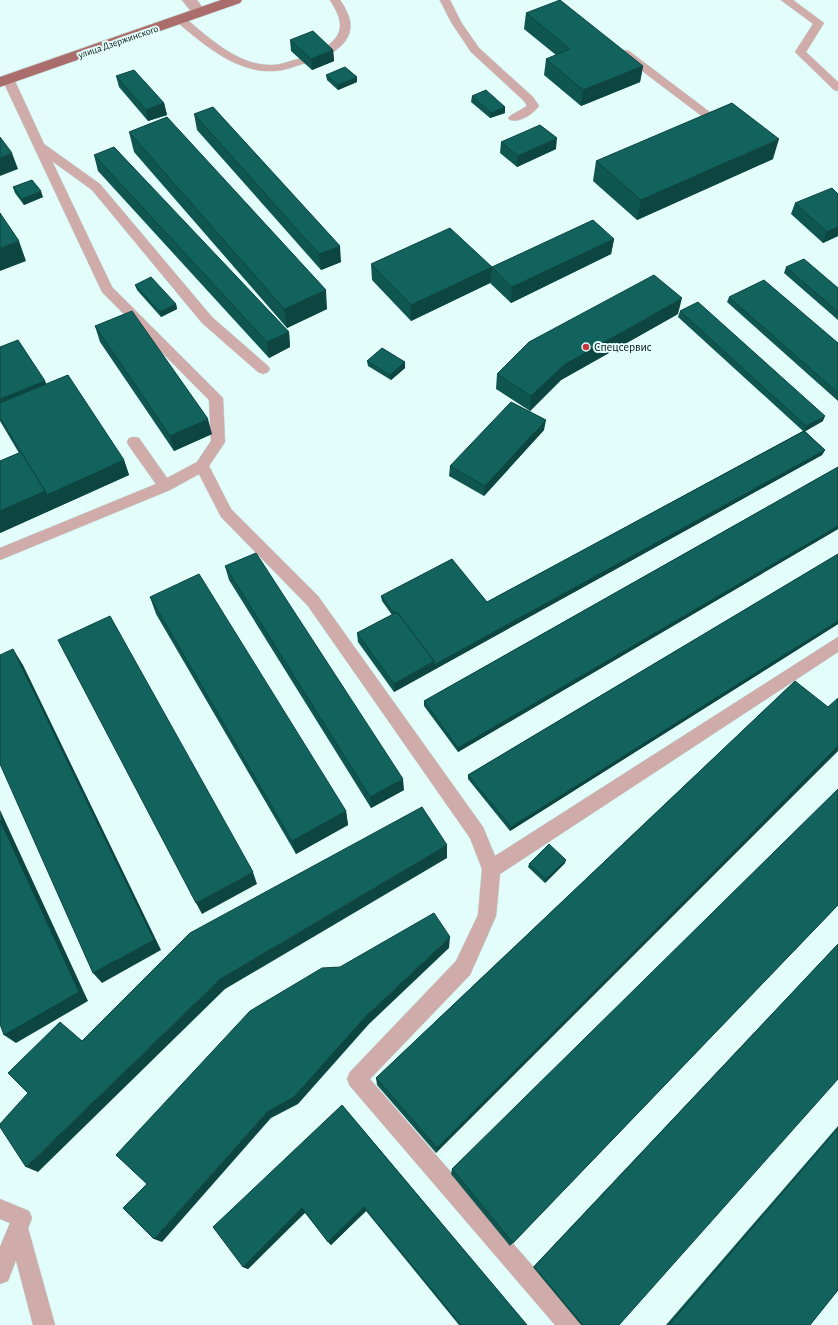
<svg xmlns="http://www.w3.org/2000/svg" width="838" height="1325" font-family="'Alegreya Sans',sans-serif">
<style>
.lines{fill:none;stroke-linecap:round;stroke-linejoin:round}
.service-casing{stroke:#c0d9d6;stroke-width:1}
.minor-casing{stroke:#c0d9d6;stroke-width:1}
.primary-casing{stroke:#c0d9d6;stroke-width:1}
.service{fill:#cfacaa;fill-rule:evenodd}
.minor{fill:#cfacaa;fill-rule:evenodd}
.primary{fill:#aa6d6b;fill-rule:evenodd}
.wall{fill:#0f5550}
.shaded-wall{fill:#0d4541}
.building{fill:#12635d;stroke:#0d4541}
.poi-dot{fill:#c73741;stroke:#e3fdfa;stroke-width:1.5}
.labels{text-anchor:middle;stroke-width:4;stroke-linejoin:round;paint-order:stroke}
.far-street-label{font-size:10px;fill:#081917;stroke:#e3fdfa}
.poi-label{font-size:12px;fill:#081917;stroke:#e3fdfa;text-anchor:start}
</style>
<rect width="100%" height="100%" fill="#e3fdfa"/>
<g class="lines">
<defs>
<path id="service" d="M 330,0 L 340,0 C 351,16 356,31 341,46 C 336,50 331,55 325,56 L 320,53 C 323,48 329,45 334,40 C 346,27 338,13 330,0 Z
M 440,0 L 450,0 L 461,22 L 479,48 L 533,97 L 539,106 C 533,114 520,123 510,120 L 508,118 L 510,116 L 527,106 L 524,101 L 471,52 L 451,22 Z
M 781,0 L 793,0 L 824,23 L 806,52 L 838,82 L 838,91 L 834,90 L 795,52 L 813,24 Z
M 180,16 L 184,17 C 208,37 238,66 272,65 C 282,65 292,60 302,58 L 307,61 L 306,63 C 295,66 284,71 273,71 C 236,73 203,44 176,21 L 175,19 Z
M 625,50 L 629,51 L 719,119 L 721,121 L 719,123 L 711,123 L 621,55 L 620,53 Z
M 8,76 L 14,79 L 44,144 L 100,184 L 212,317 L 268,366 L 270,369 L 268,372 L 263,374 L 258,372 L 202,323 L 92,190 L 52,161 L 112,287 L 223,398 L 225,442 L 209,466 L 231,509 L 318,596 L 483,827 L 495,856 L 838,637 L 838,652 L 500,874 L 496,916 L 470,975 L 370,1079 L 577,1317 L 580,1325 L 555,1325 L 350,1086 L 347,1079 L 350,1072 L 456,961 L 478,915 L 482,869 L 470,838 L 308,606 L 221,517 L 199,474 L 170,490 L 0,560 L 0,548 L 156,484 L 129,446 L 127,442 L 129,438 L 134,437 L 139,438 L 167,478 L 197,462 L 211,441 L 209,400 L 102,292 L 2,79 Z
M 0,1199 L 29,1211 L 32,1218 L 28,1228 L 55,1325 L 33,1325 L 16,1260 L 8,1281 L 0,1284 L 0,1247 L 10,1223 L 0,1219 Z"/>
<path id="minor" d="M 182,0 L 197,0 L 206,12 L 204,15 L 194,15 Z"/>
<path id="primary" d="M 221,0 L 242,0 L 240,3 L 0,87 L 0,77 Z"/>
</defs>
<use href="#service" class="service-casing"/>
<use href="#minor" class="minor-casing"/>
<use href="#primary" class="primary-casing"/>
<use href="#service" class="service"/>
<use href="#minor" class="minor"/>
<use href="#primary" class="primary"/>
</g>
<path class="wall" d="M 526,13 L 643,66 L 640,82 L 581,106 L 544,75 L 546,59 L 556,55 L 524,29 Z
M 290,40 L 333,50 L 334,61 L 312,70 L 291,51 Z
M 326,75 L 357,82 L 338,90 L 327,80 Z
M 116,76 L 164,103 L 167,115 L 148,121 L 119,87 Z
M 472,96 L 505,107 L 505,113 L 490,118 L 471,102 Z
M 194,114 L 341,262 L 321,270 L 197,130 Z
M 129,132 L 327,309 L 287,328 L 134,152 Z
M 501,142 L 556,149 L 517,167 L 500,153 Z
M 94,155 L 289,332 L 290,347 L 269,358 L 98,171 Z
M 773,159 L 637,220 L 593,181 L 596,161 Z
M 13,187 L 43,197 L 24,205 L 15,193 Z
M 838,194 L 838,236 L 823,243 L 791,214 L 795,203 Z
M 614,239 L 611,254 L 511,303 L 490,283 L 492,267 Z
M 371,264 L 492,267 L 490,283 L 411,321 L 372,280 Z
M 786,267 L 838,288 L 838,320 L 784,273 Z
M 135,285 L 176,304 L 177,309 L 161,317 L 137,290 Z
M 729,297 L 838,343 L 838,401 L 727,302 Z
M 680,311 L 823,421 L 805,431 L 825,450 L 822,455 L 394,692 L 358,642 L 357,633 L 392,615 L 382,601 L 381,596 L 487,602 L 803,431 L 678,317 Z
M 678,314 L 561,380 L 530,411 L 496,389 L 497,374 Z
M 95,326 L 212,434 L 174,451 L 100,342 Z
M 0,347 L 45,381 L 46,384 L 124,460 L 129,475 L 0,533 L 0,461 L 19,453 L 0,421 Z
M 367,361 L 405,362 L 405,368 L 391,380 L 368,366 Z
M 544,430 L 484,496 L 449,476 L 450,466 Z
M 838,467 L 838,529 L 458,752 L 424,706 L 424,701 Z
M 838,554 L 838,624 L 510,831 L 468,779 L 468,775 Z
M 225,566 L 404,790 L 371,808 L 229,580 Z
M 150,597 L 346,811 L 348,825 L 296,854 L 156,614 Z
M 795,681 L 436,1153 L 377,1085 L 376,1078 Z
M 565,863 L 545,883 L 528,867 L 529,864 Z
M 838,905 L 510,1246 L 451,1174 L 452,1169 Z
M 838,944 L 619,1325 L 581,1325 L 533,1267 Z
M 342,1105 L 527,1325 L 459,1325 L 366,1211 L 331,1245 L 305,1213 L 248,1269 L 243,1267 Z
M 838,1126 L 838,1290 L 810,1325 L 666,1325 Z"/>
<path class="shaded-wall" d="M 333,50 L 334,61 L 312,70 L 311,59 Z
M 643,66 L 640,82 L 581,106 L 583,90 Z
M 357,77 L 357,82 L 338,90 L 338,85 Z
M 164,103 L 167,115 L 148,121 L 146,110 Z
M 505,107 L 505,113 L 490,118 L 491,113 Z
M 557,138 L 556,149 L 517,167 L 518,156 Z
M 779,139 L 773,159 L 637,220 L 641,200 Z
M 12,153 L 18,169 L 0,176 L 0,158 Z
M 41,191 L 43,197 L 24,205 L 22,199 Z
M 838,227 L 838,236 L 823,243 L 827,232 Z
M 614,239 L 611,254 L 511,303 L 512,287 Z
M 19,241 L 26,261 L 0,271 L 0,248 Z
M 340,246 L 341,262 L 321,270 L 319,254 Z
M 492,267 L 490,283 L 411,321 L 411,305 Z
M 326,290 L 327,309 L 287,328 L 284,309 Z
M 682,298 L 678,314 L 561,380 L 530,411 L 531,396 L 564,365 Z
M 176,304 L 177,309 L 161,317 L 160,312 Z
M 289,332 L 290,347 L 269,358 L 267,342 Z
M 405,362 L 405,368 L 391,380 L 390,375 Z
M 45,381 L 49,391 L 0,412 L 0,399 Z
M 825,416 L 823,421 L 804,432 L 806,426 Z
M 208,419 L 212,434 L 174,451 L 170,436 Z
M 546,420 L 544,430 L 484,496 L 485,486 Z
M 825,450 L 822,455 L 394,692 L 394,684 Z
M 124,460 L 129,475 L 0,533 L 0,511 L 45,491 Z
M 838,526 L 838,529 L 458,752 L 458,748 Z
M 838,621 L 838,624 L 510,831 L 511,827 Z
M 13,649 L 23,665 L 161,950 L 102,983 L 93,973 Z
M 838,746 L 838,751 L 436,1153 L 437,1148 Z
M 403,779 L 404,790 L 371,808 L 370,797 Z
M 0,810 L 88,1001 L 16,1043 L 4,1035 Z
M 346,811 L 348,825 L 296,854 L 292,841 Z
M 447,845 L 447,858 L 225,989 L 38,1172 L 26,1167 L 220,979 Z
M 566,860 L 565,863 L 545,883 L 546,879 Z
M 253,872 L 257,884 L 202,914 L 196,903 Z
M 450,937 L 449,948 L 369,1024 L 298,1104 L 271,1118 L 162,1242 L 154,1239 L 267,1112 L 367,1015 Z
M 364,1207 L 366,1211 L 331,1245 L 328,1242 Z
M 302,1208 L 305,1212 L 248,1269 L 243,1267 Z"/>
<path class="building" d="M 560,0 L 643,66 L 583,90 L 546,59 L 570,49 L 526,13 Z
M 313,31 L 333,50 L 311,59 L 290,40 Z
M 345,67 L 357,77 L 338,85 L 326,75 Z
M 134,70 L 164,103 L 146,110 L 116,76 Z
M 486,90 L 505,107 L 491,113 L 472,96 Z
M 732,103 L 779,139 L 641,200 L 596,161 Z
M 213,107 L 340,246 L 319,254 L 194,114 Z
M 167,117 L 326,290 L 284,309 L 129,132 Z
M 540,125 L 557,138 L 518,156 L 501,142 Z
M 0,137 L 12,153 L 0,158 Z
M 114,147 L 289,332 L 267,342 L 94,155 Z
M 32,180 L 41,191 L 22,199 L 13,187 Z
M 832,188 L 838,194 L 838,227 L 827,232 L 795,203 Z
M 0,213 L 19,241 L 0,248 Z
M 593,220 L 614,239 L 512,287 L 492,267 Z
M 450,228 L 492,267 L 411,305 L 371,264 Z
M 804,259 L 838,288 L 838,312 L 786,267 Z
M 654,275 L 682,298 L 564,365 L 531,396 L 497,374 L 529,342 Z
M 151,277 L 176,304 L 160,312 L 135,285 Z
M 764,280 L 838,343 L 838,393 L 729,297 Z
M 698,302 L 825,416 L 806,426 L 680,311 Z
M 132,311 L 208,419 L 170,436 L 95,326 Z
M 18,340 L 45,381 L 0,399 L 0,347 Z
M 382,348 L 405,362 L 390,375 L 367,361 Z
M 68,375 L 124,460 L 47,495 L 45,491 L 0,418 L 0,403 Z
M 511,402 L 546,420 L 485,486 L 450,466 Z
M 804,431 L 825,450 L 434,665 L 434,661 L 397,612 L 395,614 L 381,596 L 452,559 L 487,602 Z
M 21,452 L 45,491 L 0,511 L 0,461 Z
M 838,467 L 838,526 L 458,748 L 424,701 Z
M 256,553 L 403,779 L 370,797 L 225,566 Z
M 838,554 L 838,621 L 511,827 L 468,775 Z
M 199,574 L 346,811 L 292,841 L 150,597 Z
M 397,612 L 434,661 L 394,684 L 357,633 Z
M 110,616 L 253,872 L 196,903 L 58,640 Z
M 13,649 L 154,940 L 93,973 L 0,764 L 0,655 Z
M 795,681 L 828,707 L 838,698 L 838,746 L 437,1148 L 376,1078 Z
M 838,789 L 838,905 L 513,1243 L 452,1169 Z
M 422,807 L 447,845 L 220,979 L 26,1167 L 0,1127 L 0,1124 L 28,1093 L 8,1073 L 60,1022 L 82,1041 L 190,933 Z
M 0,820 L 79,992 L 4,1035 L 0,1024 Z
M 549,844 L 566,860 L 546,879 L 529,864 Z
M 434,913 L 450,937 L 367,1015 L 294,1097 L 267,1112 L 154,1239 L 123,1208 L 147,1184 L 116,1155 L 250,1011 L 322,968 L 340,967 Z
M 838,944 L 838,1079 L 619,1325 L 583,1325 L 534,1267 Z
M 342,1105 L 527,1325 L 461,1325 L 364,1207 L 328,1242 L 302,1208 L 243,1267 L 213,1227 Z
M 838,1128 L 838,1290 L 810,1325 L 669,1325 Z"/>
<circle class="poi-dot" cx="586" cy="347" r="4"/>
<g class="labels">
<g class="far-street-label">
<text transform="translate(118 41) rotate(-19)" y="4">улица Дзержинского</text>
</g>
<g class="poi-label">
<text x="594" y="351">Спецсервис</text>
</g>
</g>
</svg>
